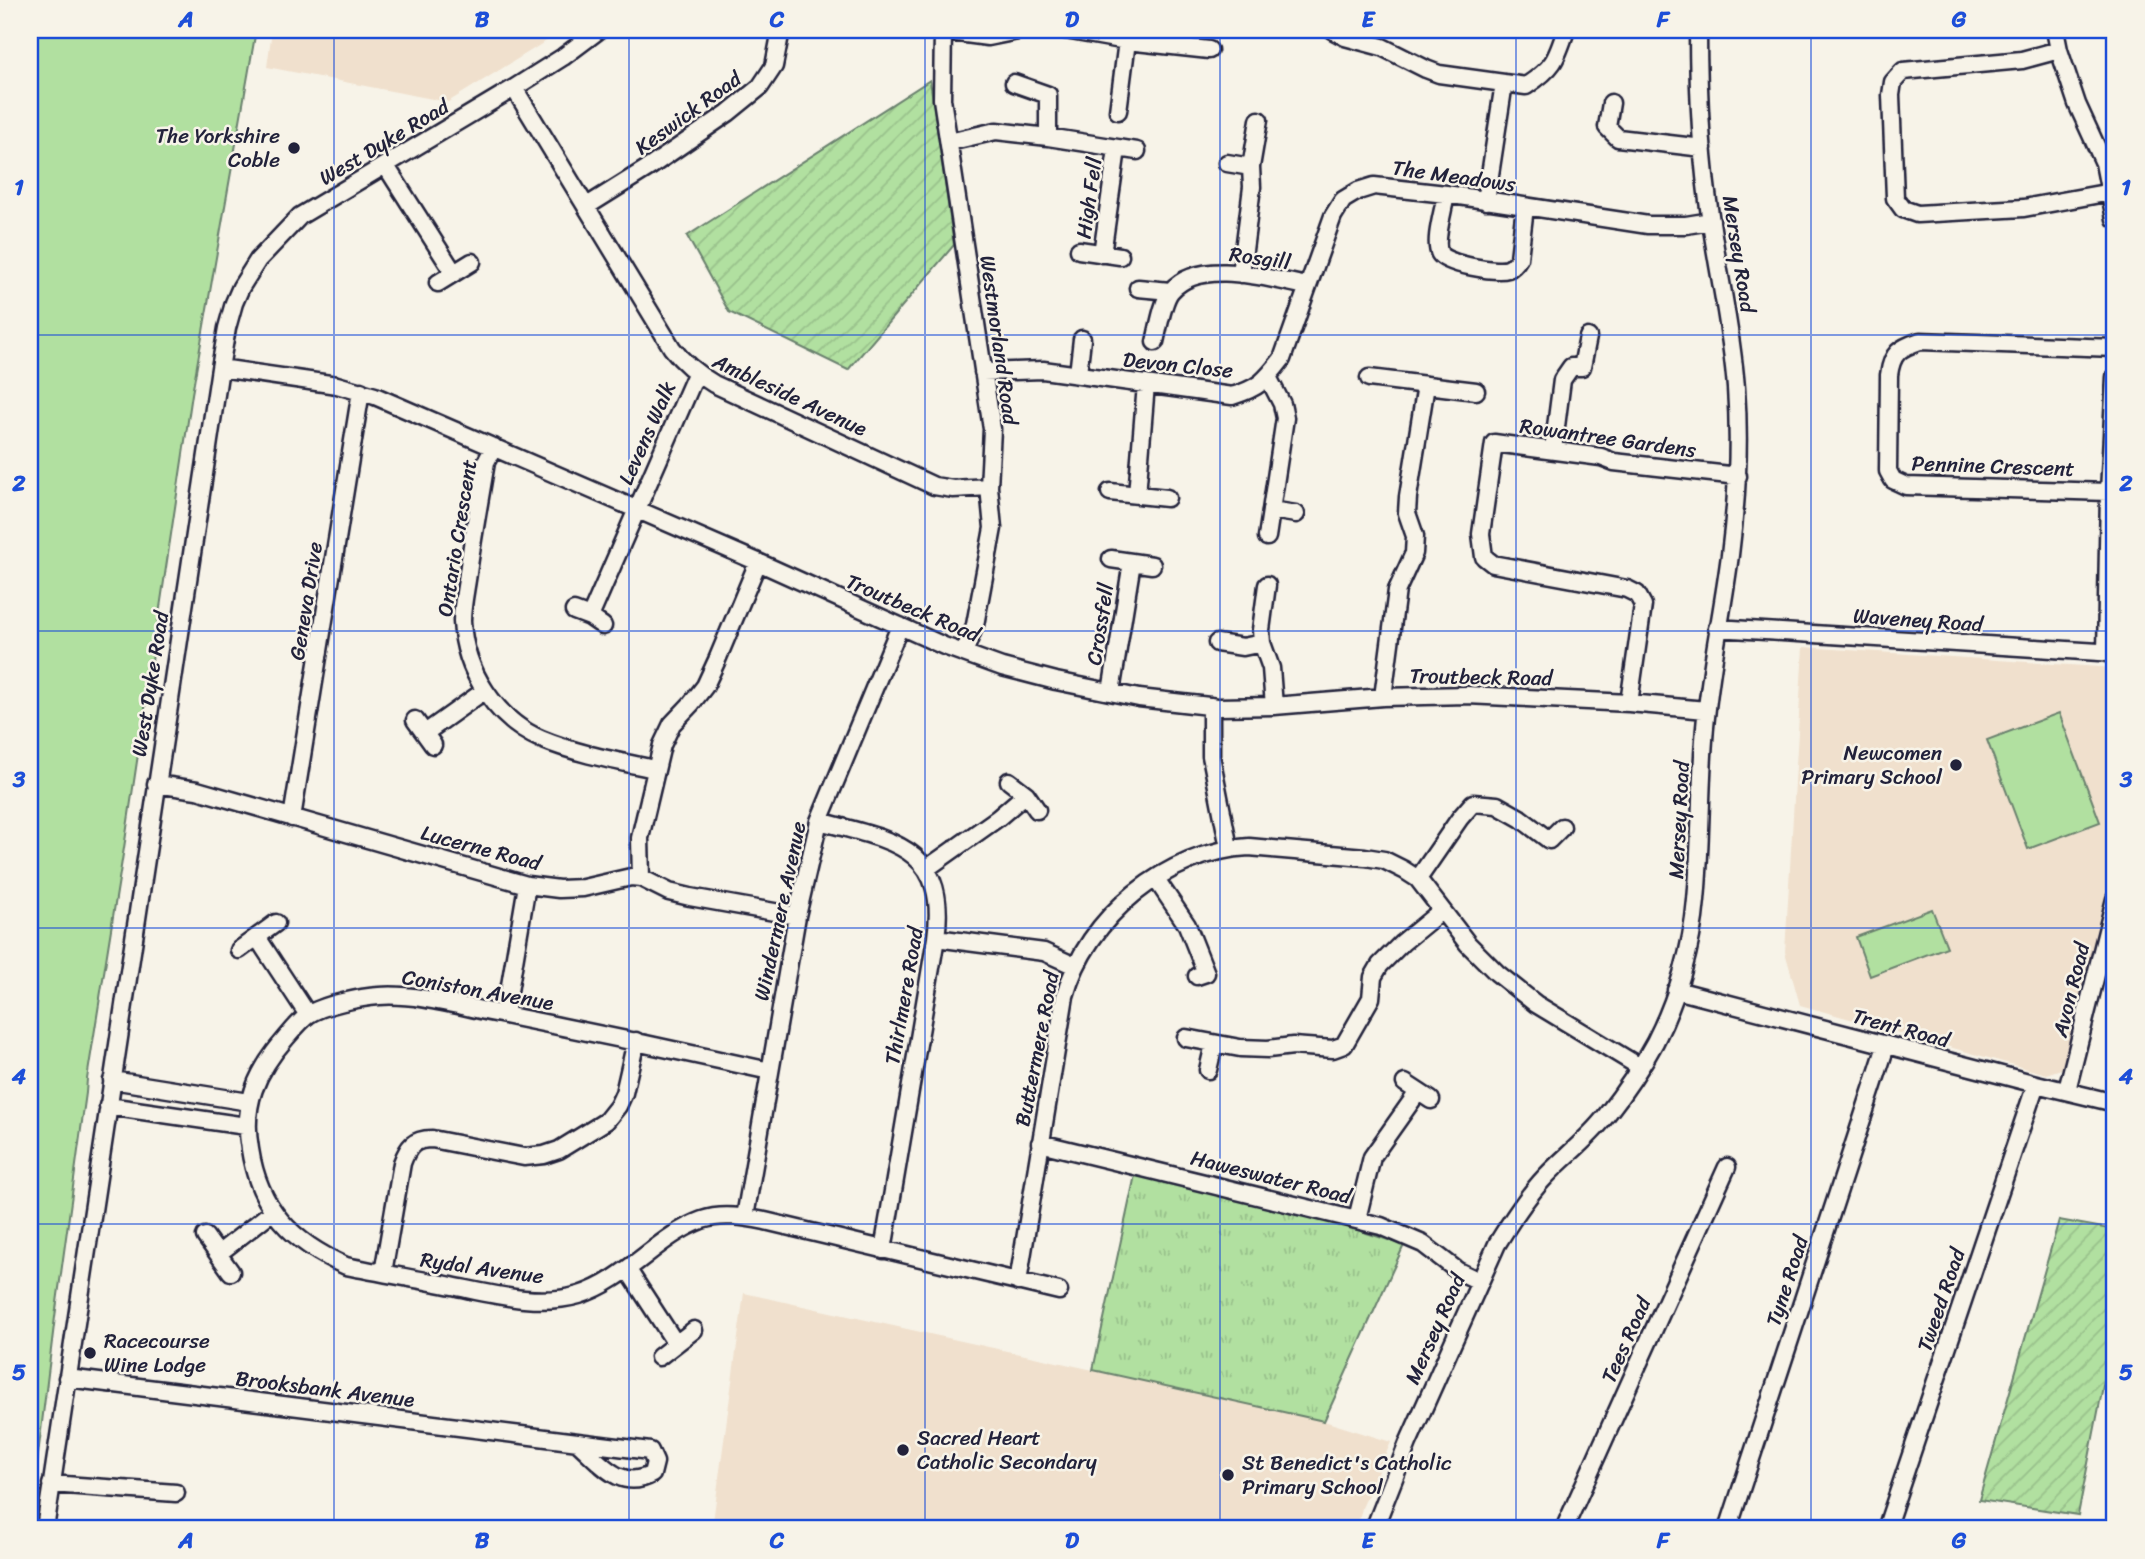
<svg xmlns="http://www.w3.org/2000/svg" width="2145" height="1559" font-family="Sriracha,sans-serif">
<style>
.built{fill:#f0e0cd}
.grass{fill:url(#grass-tufts);stroke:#6a816e;stroke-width:2}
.garden{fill:url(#garden-furrows);stroke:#6a816e;stroke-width:2}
.pitch{fill:#b1e0a0;stroke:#6a816e;stroke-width:2}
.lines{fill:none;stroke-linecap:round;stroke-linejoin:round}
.minor-casing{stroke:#22223b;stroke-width:21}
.minor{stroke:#f7f3e8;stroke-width:16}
.grid{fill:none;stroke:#1d4ed8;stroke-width:2;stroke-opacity:0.55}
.poi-dot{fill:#22223b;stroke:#f7f3e8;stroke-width:2.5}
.labels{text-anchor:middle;stroke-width:5;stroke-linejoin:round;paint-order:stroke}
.street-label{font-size:21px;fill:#22223b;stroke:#f7f3e8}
.poi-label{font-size:21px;fill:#22223b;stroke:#f7f3e8;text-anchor:start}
.neatline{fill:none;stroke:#1d4ed8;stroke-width:2.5}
.grid-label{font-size:23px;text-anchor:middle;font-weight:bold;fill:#1d4ed8}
</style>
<defs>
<pattern id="grass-tufts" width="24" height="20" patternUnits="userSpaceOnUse" patternTransform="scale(1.75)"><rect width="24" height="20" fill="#b1e0a0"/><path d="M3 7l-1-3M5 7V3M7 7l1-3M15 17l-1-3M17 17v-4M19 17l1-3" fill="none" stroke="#98c08b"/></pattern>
<pattern id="garden-furrows" width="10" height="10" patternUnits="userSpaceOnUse" patternTransform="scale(1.75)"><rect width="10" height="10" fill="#b1e0a0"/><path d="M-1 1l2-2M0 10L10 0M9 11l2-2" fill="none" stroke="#98c08b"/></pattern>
</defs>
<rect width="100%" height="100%" fill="#f7f3e8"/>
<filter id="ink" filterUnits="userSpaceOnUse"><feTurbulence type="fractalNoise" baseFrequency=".0143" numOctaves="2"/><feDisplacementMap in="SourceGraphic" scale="14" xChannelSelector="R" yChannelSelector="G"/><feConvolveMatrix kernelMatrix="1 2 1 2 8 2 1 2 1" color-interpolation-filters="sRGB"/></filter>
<g filter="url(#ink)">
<path class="built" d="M 272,30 L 564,30 L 448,102 L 267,67 Z
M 1803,647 L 2115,668 L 2115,861 L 2064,1068 L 2046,1074 L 1800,1005 L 1785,952 Z
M 744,1293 L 1324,1421 L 1391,1442 L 1362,1508 L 1357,1529 L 712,1529 Z"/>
<path class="grass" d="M 1135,1175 L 1348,1227 L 1404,1245 L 1324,1421 L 1093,1370 Z"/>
<path class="garden" d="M 930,80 L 954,245 L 848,370 L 729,312 L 687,236 Z
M 2059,1220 L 2115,1230 L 2115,1324 L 2078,1515 L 1979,1500 Z"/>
<path class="pitch" d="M 30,30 L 256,30 L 192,394 L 124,848 L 87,1079 L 86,1093 L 55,1317 L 30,1520 Z
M 2059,713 L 2100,822 L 2028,849 L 1987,740 Z
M 1932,909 L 1947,947 L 1870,976 L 1856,937 Z"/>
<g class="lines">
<defs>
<path id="minor" d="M 943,30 L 942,99 L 992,429 L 989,487 L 993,528 L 975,625 L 964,653
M 1065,30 L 1127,41 L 1209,50
M 1332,30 L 1345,37 L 1382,47 L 1426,69 L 1439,74 L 1504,83 L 1486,201
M 2055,30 L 2059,50 L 2077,104 L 2104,163 L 2115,219
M 943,31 L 988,37 L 1023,30
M 2059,50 L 2022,60 L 1903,71 L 1893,82 L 1891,95 L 1895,198 L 1903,209 L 1917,214 L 2024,208 L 2111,192
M 1014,83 L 1048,95 L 1048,137
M 1504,83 L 1526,86 C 1553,68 1556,61 1566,30
M 514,88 L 672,348 C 684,364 697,374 714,384 L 934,486 L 953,489 L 989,487
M 1611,103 L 1607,127 L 1618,138 L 1703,148
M 1118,111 L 1127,41
M 949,142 L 996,131 L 1048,137 L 1137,151
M 1227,163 L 1251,167
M 386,166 L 454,273
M 1446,194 C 1444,209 1433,242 1440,254 C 1446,264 1496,273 1508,269 C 1513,267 1516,263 1519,258 L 1525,207
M 587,206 L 651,166 L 728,113 L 760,87 L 774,66 L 781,30
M 1079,250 L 1120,256
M 1102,254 L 1117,149
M 1241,274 L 1252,187 L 1251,167 L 1259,120
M 438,283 L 472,262
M 1138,288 L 1170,291
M 1155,342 C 1158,330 1163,300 1171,291 C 1200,257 1270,279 1307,286
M 220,368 L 337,385 L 375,396 L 758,562 L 944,646 L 1002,667 L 1056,681 L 1139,698 L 1218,707 L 1274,706 L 1383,697 L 1467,695 L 1629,703 L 1706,710
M 983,372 L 1043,370 L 1232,396 C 1259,388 1265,381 1282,359 L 1333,216 L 1343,200 L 1358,191 L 1374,186 L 1446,194 L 1648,225 L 1686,225 L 1711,221
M 1078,374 L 1082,339
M 1369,378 L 1476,391
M 494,447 L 486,462 C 480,499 473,536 468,573 C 466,589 462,605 462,621 C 464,670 496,720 541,739 C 577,754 617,761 655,769
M 1553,450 L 1562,380 L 1571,367 L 1582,367 L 1588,337
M 1110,492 L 1167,498
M 2109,492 L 1906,486 L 1893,480 L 1888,471 L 1889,375 C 1892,352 1900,348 1920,341 L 2115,348
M 1137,495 L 1146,384
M 1271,510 L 1296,514
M 1267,537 L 1285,418 L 1282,404 L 1268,377
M 1111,559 L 1152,565
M 1267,585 L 1261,630 L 1262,643 L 1271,668 L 1274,706
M 574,611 L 590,617 L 603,626
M 590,617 L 696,374
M 1717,628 L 2115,653
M 1217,643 L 1243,647 L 1262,643
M 2106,653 L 2109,492 L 2115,377
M 1111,692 L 1132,562
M 1383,697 L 1397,590 L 1414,553 L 1415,536 L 1407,513 L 1408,497 L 1426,385
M 1629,703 L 1643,605 L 1637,594 L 1627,589 L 1493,564 L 1484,557 L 1481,534 L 1494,443 L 1601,457 L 1614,462 L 1738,476
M 1211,706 L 1211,756 L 1229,848
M 415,720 L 433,745
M 425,733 L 484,691
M 1009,781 L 1026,794 L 1037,810
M 156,784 L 197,790 L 527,885 L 559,889 L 583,888 L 631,877 L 641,878 L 669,892 L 690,897 L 797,916
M 292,818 L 361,391
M 819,821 C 890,840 949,846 936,938 L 883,1250
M 926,869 L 998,818 L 1026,794
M 641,878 L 640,838 L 662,745 L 672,724 L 691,704 L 705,686 L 717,660 L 758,562
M 1156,879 L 1187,925 L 1206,973 L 1197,976
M 1418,879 L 1460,818 L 1473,803 L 1497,805 L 1520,818 L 1549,840 L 1562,827
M 257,937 L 308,1015
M 936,938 L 1044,952 L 1075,966
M 239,950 L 276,923
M 1676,990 L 2036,1084 L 2115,1103
M 505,1015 L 527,885
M 1186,1038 L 1240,1048 L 1268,1049 L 1293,1046 L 1333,1049 L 1344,1045 L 1371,998 L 1373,977 L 1380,965 L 1402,943 L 1441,911
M 1208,1070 L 1214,1044
M 770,1071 C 680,1051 590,1032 500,1014 C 463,1007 417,993 379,996 C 362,997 322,1005 308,1015 C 300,1021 292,1031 286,1038 C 256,1072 242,1105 250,1149 C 259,1209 292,1242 346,1266 C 381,1273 416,1279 452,1286 C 492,1294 538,1307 579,1295 C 627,1280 658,1236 702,1220 C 722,1213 745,1217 765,1221 L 1059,1291
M 112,1080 L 249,1102
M 1405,1083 L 1431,1100
M 2067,1090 L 2115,899
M 108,1106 L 246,1126
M 1040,1143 L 1381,1226 L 1423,1244 L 1458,1271 L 1479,1281
M 745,1217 L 797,916 L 819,821 L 900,626
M 1357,1219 L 1372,1157 L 1418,1092
M 205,1236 L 231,1272
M 218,1254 L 273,1211
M 628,1270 L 676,1344
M 383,1273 L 402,1163 C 408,1147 413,1139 432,1139 L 524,1157 L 544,1155 L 559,1150 L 606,1121 L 618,1106 L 624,1093 L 636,1041
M 1018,1282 L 1065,996 C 1086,917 1168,851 1249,847 L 1365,857 L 1384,860 L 1404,870 L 1418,879 L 1468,944 L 1497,973 L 1536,1004 L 1640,1067
M 659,1357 L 694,1330
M 67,1378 L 650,1451 L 655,1462 L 652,1474 C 620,1492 600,1462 577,1442
M 51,1484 L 176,1493
M 45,1529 L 220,368 L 227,328 L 234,303 L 241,287 L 258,260 L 300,216 L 514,88 L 563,57 L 599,30
M 1374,1529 L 1408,1443 L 1497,1244 C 1511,1221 1527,1196 1546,1176 C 1565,1156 1588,1139 1605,1117 C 1623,1094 1641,1068 1655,1042 C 1677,999 1692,948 1696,900 C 1701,847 1700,793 1704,740 C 1708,677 1722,617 1730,555 C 1737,500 1740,443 1736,388 C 1732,332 1719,277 1711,222 C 1701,158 1698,94 1698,30
M 1564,1529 L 1727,1167
M 1728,1529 L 1886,1046
M 1886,1529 L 2036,1084"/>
</defs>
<use href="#minor" class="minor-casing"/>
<use href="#minor" class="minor"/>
</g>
</g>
<path class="grid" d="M 334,30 L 334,1529M 629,30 L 629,1529M 925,30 L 925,1529M 1220,30 L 1220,1529M 1516,30 L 1516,1529M 1811,30 L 1811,1529M 30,335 L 2115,335M 30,631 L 2115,631M 30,928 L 2115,928M 30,1224 L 2115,1224"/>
<g class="poi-dot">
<circle cx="294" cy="148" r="7"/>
<circle cx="1956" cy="765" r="7"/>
<circle cx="90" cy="1353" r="7"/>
<circle cx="903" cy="1450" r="7"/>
<circle cx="1228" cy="1475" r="7"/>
</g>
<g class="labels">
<g class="street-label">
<text transform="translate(688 113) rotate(-36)" y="7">Keswick Road</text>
<text transform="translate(384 142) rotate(-31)" y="7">West Dyke Road</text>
<text transform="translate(1454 176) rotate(8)" y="7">The Meadows</text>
<text transform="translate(1089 198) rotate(-82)" y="7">High Fell</text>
<text transform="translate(1739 254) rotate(81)" y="7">Mersey Road</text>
<text transform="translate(1260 258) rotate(8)" y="7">Rosgill</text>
<text transform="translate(999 340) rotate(82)" y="7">Westmorland Road</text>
<text transform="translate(1178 365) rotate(6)" y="7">Devon Close</text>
<text transform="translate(790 395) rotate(25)" y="7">Ambleside Avenue</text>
<text transform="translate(647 433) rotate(-66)" y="7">Levens Walk</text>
<text transform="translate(1608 438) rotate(8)" y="7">Rowantree Gardens</text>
<text transform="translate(1993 466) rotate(2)" y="7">Pennine Crescent</text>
<text transform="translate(457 538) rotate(-81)" y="7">Ontario Crescent</text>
<text transform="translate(306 601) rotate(-81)" y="7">Geneva Drive</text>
<text transform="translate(913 608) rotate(23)" y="7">Troutbeck Road</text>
<text transform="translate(1918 620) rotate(4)" y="7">Waveney Road</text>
<text transform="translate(1100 624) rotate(-81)" y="7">Crossfell</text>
<text transform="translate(1481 677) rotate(1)" y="7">Troutbeck Road</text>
<text transform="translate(150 684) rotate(-81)" y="7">West Dyke Road</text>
<text transform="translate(1679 820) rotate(-87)" y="7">Mersey Road</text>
<text transform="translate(481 848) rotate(15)" y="7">Lucerne Road</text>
<text transform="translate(780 911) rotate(-78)" y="7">Windermere Avenue</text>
<text transform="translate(478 990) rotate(10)" y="7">Coniston Avenue</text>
<text transform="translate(2071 990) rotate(-76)" y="7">Avon Road</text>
<text transform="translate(904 996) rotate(-80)" y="7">Thirlmere Road</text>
<text transform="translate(1901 1028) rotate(15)" y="7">Trent Road</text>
<text transform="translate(1037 1049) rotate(-79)" y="7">Buttermere Road</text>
<text transform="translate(1271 1177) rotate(14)" y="7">Haweswater Road</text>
<text transform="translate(482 1268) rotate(8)" y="7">Rydal Avenue</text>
<text transform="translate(1787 1281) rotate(-72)" y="7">Tyne Road</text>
<text transform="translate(1941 1300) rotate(-71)" y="7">Tweed Road</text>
<text transform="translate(1435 1329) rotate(-66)" y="7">Mersey Road</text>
<text transform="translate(1626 1340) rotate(-66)" y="7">Tees Road</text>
<text transform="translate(325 1389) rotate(7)" y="7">Brooksbank Avenue</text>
</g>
<g class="poi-label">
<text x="280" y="143" text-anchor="end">The Yorkshire<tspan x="280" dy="24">Coble</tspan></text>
<text x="1942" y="760" text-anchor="end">Newcomen<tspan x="1942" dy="24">Primary School</tspan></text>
<text x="104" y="1348">Racecourse<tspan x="104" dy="24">Wine Lodge</tspan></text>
<text x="917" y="1445">Sacred Heart<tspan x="917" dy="24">Catholic Secondary</tspan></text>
<text x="1242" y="1470">St Benedict's Catholic<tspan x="1242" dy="24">Primary School</tspan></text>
</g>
</g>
<rect width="2145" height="1559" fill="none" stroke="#f7f3e8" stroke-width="77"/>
<rect x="38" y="38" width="2068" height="1482" class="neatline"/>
<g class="grid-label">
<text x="186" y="27">A</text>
<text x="482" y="27">B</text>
<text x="777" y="27">C</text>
<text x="1072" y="27">D</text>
<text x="1368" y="27">E</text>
<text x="1663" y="27">F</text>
<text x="1959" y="27">G</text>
<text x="19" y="195">1</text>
<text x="2126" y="195">1</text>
<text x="19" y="491">2</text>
<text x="2126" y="491">2</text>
<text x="19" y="787">3</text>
<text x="2126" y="787">3</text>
<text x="19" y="1084">4</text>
<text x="2126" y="1084">4</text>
<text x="19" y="1380">5</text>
<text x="2126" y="1380">5</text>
<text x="186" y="1548">A</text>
<text x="482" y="1548">B</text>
<text x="777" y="1548">C</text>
<text x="1072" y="1548">D</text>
<text x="1368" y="1548">E</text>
<text x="1663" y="1548">F</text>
<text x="1959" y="1548">G</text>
</g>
</svg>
